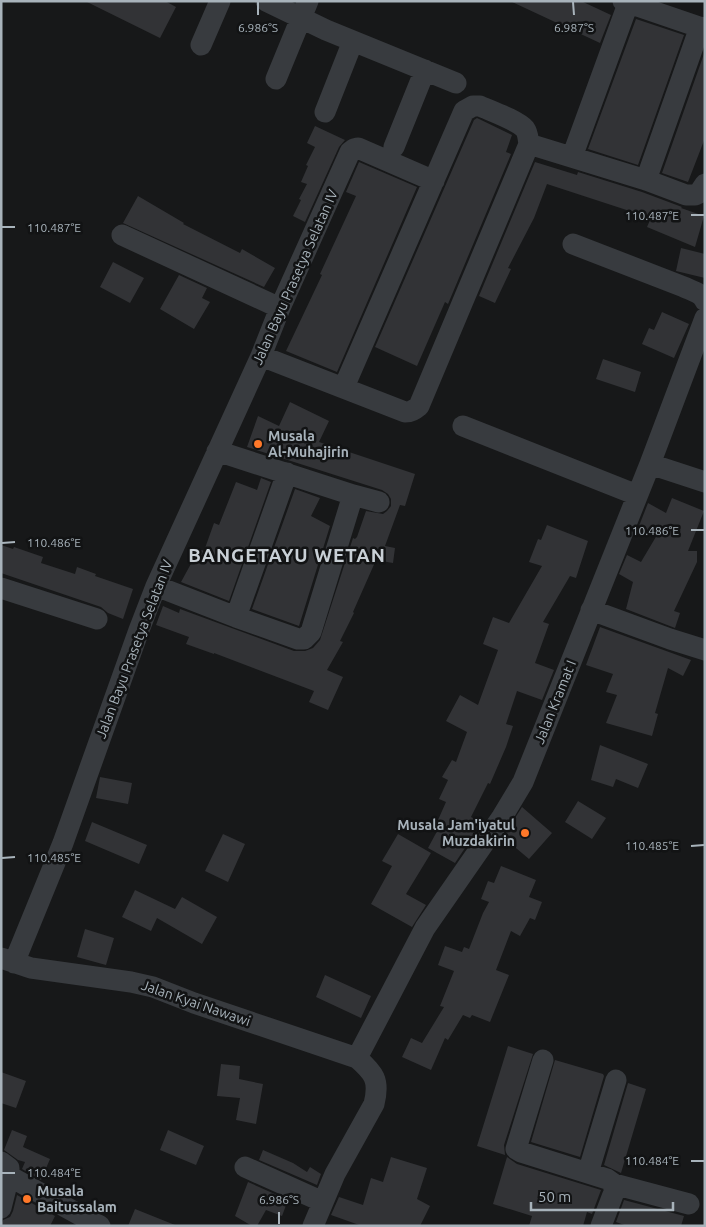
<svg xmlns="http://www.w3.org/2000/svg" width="706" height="1227" font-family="Ubuntu,sans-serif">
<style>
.building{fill:#323336}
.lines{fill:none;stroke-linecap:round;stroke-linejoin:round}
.minor{stroke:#383b3f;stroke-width:21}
.ticks{fill:none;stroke:#a8b3bb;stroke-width:2}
.poi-dot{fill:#ff7829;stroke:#121314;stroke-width:2}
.labels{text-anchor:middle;stroke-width:5;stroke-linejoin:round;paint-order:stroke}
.street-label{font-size:14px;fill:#a8b3bb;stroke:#121314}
.poi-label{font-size:14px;font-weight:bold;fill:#a8b3bb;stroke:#121314;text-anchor:start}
.district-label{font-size:19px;font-weight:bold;letter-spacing:1px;fill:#c9d0d6;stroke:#121314}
.ticks-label{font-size:12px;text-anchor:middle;fill:#a8b3bb;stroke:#121314;stroke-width:5;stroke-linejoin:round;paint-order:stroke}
</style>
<rect width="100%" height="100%" fill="#171819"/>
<path class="building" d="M 85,1 L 165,1 L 176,7 L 160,38 Z
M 510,1 L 581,1 L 611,15 L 600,43 Z
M 636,19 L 684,35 L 638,165 L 588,149 Z
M 705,51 L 705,138 L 688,182 L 662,173 Z
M 477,118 L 512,135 L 506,152 L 511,154 L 448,304 L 445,302 L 417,366 L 375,347 L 474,120 Z
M 315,126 L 345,140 L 339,147 L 305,222 L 293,216 L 301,200 L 299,199 L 307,184 L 301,182 L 308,166 L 306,165 L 315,147 L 307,143 Z
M 359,162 L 417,187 L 337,372 L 286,351 L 322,275 L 320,274 L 356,196 L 346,192 Z
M 535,162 L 577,175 L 578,172 L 642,192 L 682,207 L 681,208 L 704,216 L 695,247 L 647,227 L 651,218 L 547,184 L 534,218 L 508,268 L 511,269 L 495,303 L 479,296 Z
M 138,196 L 184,223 L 183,224 L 240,253 L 242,249 L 275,268 L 264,287 L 123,223 Z
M 681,248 L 705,254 L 705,278 L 676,271 Z
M 113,262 L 144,278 L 130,303 L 100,287 Z
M 179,275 L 207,288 L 202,298 L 210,302 L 194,329 L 160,309 Z
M 662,312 L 689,324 L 674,358 L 642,344 L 649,328 L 654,330 Z
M 603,359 L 641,372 L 635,392 L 596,379 Z
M 290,402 L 329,421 L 319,442 L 415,474 L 405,506 L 400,505 L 385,546 L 395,548 L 393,563 L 376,560 L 353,612 L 354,613 L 340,641 L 343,642 L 327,670 L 343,677 L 328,710 L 309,702 L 314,691 L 214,653 L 214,654 L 186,644 L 189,637 L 156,625 L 163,606 L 179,613 L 180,609 L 294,651 L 305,651 L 313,648 L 320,640 L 353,538 L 355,539 L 357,537 L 366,511 L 383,514 L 387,511 L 391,506 L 391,499 L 388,494 L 382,490 L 247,447 L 258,416 L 279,426 Z
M 261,478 L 271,482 L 229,601 L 181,582 L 199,549 L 204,551 L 214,523 L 219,525 L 236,482 L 257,490 Z
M 295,489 L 320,498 L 311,516 L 330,526 L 299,626 L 252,609 Z
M 672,498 L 704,511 L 688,551 L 697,551 L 697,562 L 674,611 L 680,613 L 675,628 L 626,609 L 633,582 L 619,574 L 627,555 L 641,562 L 657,535 L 639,526 L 648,503 L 666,513 Z
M 547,525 L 588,541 L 576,578 L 570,576 L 543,622 L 549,624 L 535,663 L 554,670 L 542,700 L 517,691 L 506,724 L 513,726 L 506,747 L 490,784 L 488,783 L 471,817 L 480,822 L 473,836 L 455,863 L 428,848 L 442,822 L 438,820 L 446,802 L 439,799 L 448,780 L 442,777 L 452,760 L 456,762 L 467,732 L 446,721 L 460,695 L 478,705 L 498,650 L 483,644 L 493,617 L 509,623 L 542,566 L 529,562 L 538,539 L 541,540 Z
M 1,545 L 13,549 L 14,547 L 43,557 L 41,563 L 75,574 L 77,567 L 96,574 L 95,576 L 133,589 L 123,619 L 108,613 L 101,607 L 1,573 Z
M 600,627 L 691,660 L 683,676 L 668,668 L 655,713 L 658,714 L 652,736 L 606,723 L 617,695 L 606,692 L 613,674 L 586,665 Z
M 600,745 L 648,764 L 638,788 L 616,779 L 613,787 L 591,780 Z
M 100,777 L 132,783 L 128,804 L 96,798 Z
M 578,801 L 606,818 L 592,839 L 565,822 Z
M 522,807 L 552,833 L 529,859 L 503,837 Z
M 92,822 L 147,845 L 139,864 L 85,841 Z
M 223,834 L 245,844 L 228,882 L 205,871 Z
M 398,834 L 431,853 L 406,894 L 426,905 L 412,927 L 371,904 L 392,866 L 382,861 Z
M 501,866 L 536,880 L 529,897 L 542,902 L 535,920 L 530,918 L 520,936 L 511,931 L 496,970 L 509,975 L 490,1022 L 472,1015 L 470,1018 L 463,1015 L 448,1040 L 445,1038 L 431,1070 L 402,1057 L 411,1038 L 422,1043 L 444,1007 L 440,1006 L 454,971 L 438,965 L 445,946 L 462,952 L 464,947 L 469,949 L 483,913 L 489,902 L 481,899 L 488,881 L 494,883 Z
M 135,890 L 175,909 L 182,897 L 217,917 L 202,944 L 157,918 L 151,931 L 122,917 Z
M 85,929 L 114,938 L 106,965 L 77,957 Z
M 325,975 L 371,996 L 361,1018 L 316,997 Z
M 508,1046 L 533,1054 L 504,1145 L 505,1155 L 477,1146 Z
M 555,1060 L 603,1074 L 604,1076 L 580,1157 L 531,1142 Z
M 221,1064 L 240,1066 L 239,1079 L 263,1084 L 256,1124 L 236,1120 L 240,1098 L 217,1096 Z
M 1,1072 L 26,1081 L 16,1108 L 1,1103 Z
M 628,1083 L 646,1089 L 621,1173 L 604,1165 Z
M 12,1130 L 27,1136 L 23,1147 L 50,1159 L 41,1180 L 22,1169 L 25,1162 L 18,1160 L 4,1150 Z
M 168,1130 L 204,1146 L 196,1165 L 160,1150 Z
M 263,1150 L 293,1163 L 307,1172 L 310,1167 L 321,1174 L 317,1185 L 259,1160 Z
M 391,1157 L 427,1168 L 417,1199 L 430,1206 L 420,1226 L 362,1226 L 331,1215 L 339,1197 L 363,1205 L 371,1178 L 383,1182 Z
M 507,1157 L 517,1164 L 601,1190 L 592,1214 L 587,1212 L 583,1226 L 529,1226 L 532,1216 L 493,1204 Z
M 248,1182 L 288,1200 L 282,1216 L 266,1210 L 257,1226 L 252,1226 L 235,1216 Z
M 17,1195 L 55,1216 L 50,1226 L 1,1226 L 3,1220 L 10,1217 L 13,1211 Z
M 624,1200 L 684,1216 L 681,1226 L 627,1226 L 616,1222 Z
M 135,1209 L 175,1225 L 175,1226 L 128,1226 Z"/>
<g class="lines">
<path class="minor" d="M 266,1 L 326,30 L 456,83
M 623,1 L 705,29
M 201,45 L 220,1
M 276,79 L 308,1
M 325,112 L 353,41
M 529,144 L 646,180 L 686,195 L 695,195 L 699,193 L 705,184
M 394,147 L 425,70
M 572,157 L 629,1
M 646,180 L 700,27
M 122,235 L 280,308
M 573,244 L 684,287 C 692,291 702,293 705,301
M 261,356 L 405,412 C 411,412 414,410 419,406 L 529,144 C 528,139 528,133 525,129 C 517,120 491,111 480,106 L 473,106 L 464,111 L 344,387
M 463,426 L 637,495
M 650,464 L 705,482
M 353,495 L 379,502
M 156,586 L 236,617 L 298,639 L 304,639 L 311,632 L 353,495 L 217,451
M 1,588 L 97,619
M 591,610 L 670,639 L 705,650
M 236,617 L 287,473
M 1,958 L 31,968 L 131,982 L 153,987 L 194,1003 L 357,1058 C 374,1073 380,1080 374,1104 L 335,1174 L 313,1226
M 14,963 L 63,843 L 139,630 L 156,586 L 261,356 L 280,308 L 350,152 L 354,149 L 358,148 L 434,181
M 357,1058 L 425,928 L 502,817 L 523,782 L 650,464 L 705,318
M 543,1060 L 516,1149 L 521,1152 L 607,1179 L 614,1184 L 614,1192 L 601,1226
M 1,1162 L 9,1168 L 9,1176 L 1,1208
M 245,1167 L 323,1202
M 588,1173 L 616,1080
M 9,1176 L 100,1226
M 614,1184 L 689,1204"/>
</g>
<path class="ticks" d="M 258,2 L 258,15M 573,2 L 574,15M 691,215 L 704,215M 2,227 L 15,227M 691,530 L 704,530M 2,543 L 15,542M 691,846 L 704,845M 2,858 L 15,857M 691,1161 L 704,1161M 2,1173 L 15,1173M 279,1212 L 279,1224"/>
<g class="poi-dot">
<circle cx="258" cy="444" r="5"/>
<circle cx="525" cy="833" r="5"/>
<circle cx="27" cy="1199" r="5"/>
</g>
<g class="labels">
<g class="street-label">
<text transform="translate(295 277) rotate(-66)" y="5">Jalan Bayu Prasetya Selatan IV</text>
<text transform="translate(134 649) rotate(-69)" y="5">Jalan Bayu Prasetya Selatan IV</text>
<text transform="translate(555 702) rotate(-68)" y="5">Jalan Kramat I</text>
<text transform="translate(196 1003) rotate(19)" y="5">Jalan Kyai Nawawi</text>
</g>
<g class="poi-label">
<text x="268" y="441">Musala<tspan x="268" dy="16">Al-Muhajirin</tspan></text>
<text x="515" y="830" text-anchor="end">Musala Jam'iyatul<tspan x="515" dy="16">Muzdakirin</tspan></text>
<text x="37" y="1196">Musala<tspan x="37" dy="16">Baitussalam</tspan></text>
</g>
<g class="district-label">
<text x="287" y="562">BANGETAYU WETAN</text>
</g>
</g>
<g class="ticks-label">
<text x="258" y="32">6.986°S</text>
<text x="574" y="32">6.987°S</text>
<text x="652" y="220">110.487°E</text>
<text x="54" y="232">110.487°E</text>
<text x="652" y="535">110.486°E</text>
<text x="54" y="547">110.486°E</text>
<text x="652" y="850">110.485°E</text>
<text x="54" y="862">110.485°E</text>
<text x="652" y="1165">110.484°E</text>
<text x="54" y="1177">110.484°E</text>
<text x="279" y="1204">6.986°S</text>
</g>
<rect width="706" height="1227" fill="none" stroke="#a8b3bb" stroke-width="5"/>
<path d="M531 1202v8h142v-8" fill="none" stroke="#a8b3bb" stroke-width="2.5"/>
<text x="538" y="1202" font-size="15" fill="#a8b3bb" stroke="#121314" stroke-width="4" paint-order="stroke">50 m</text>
</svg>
